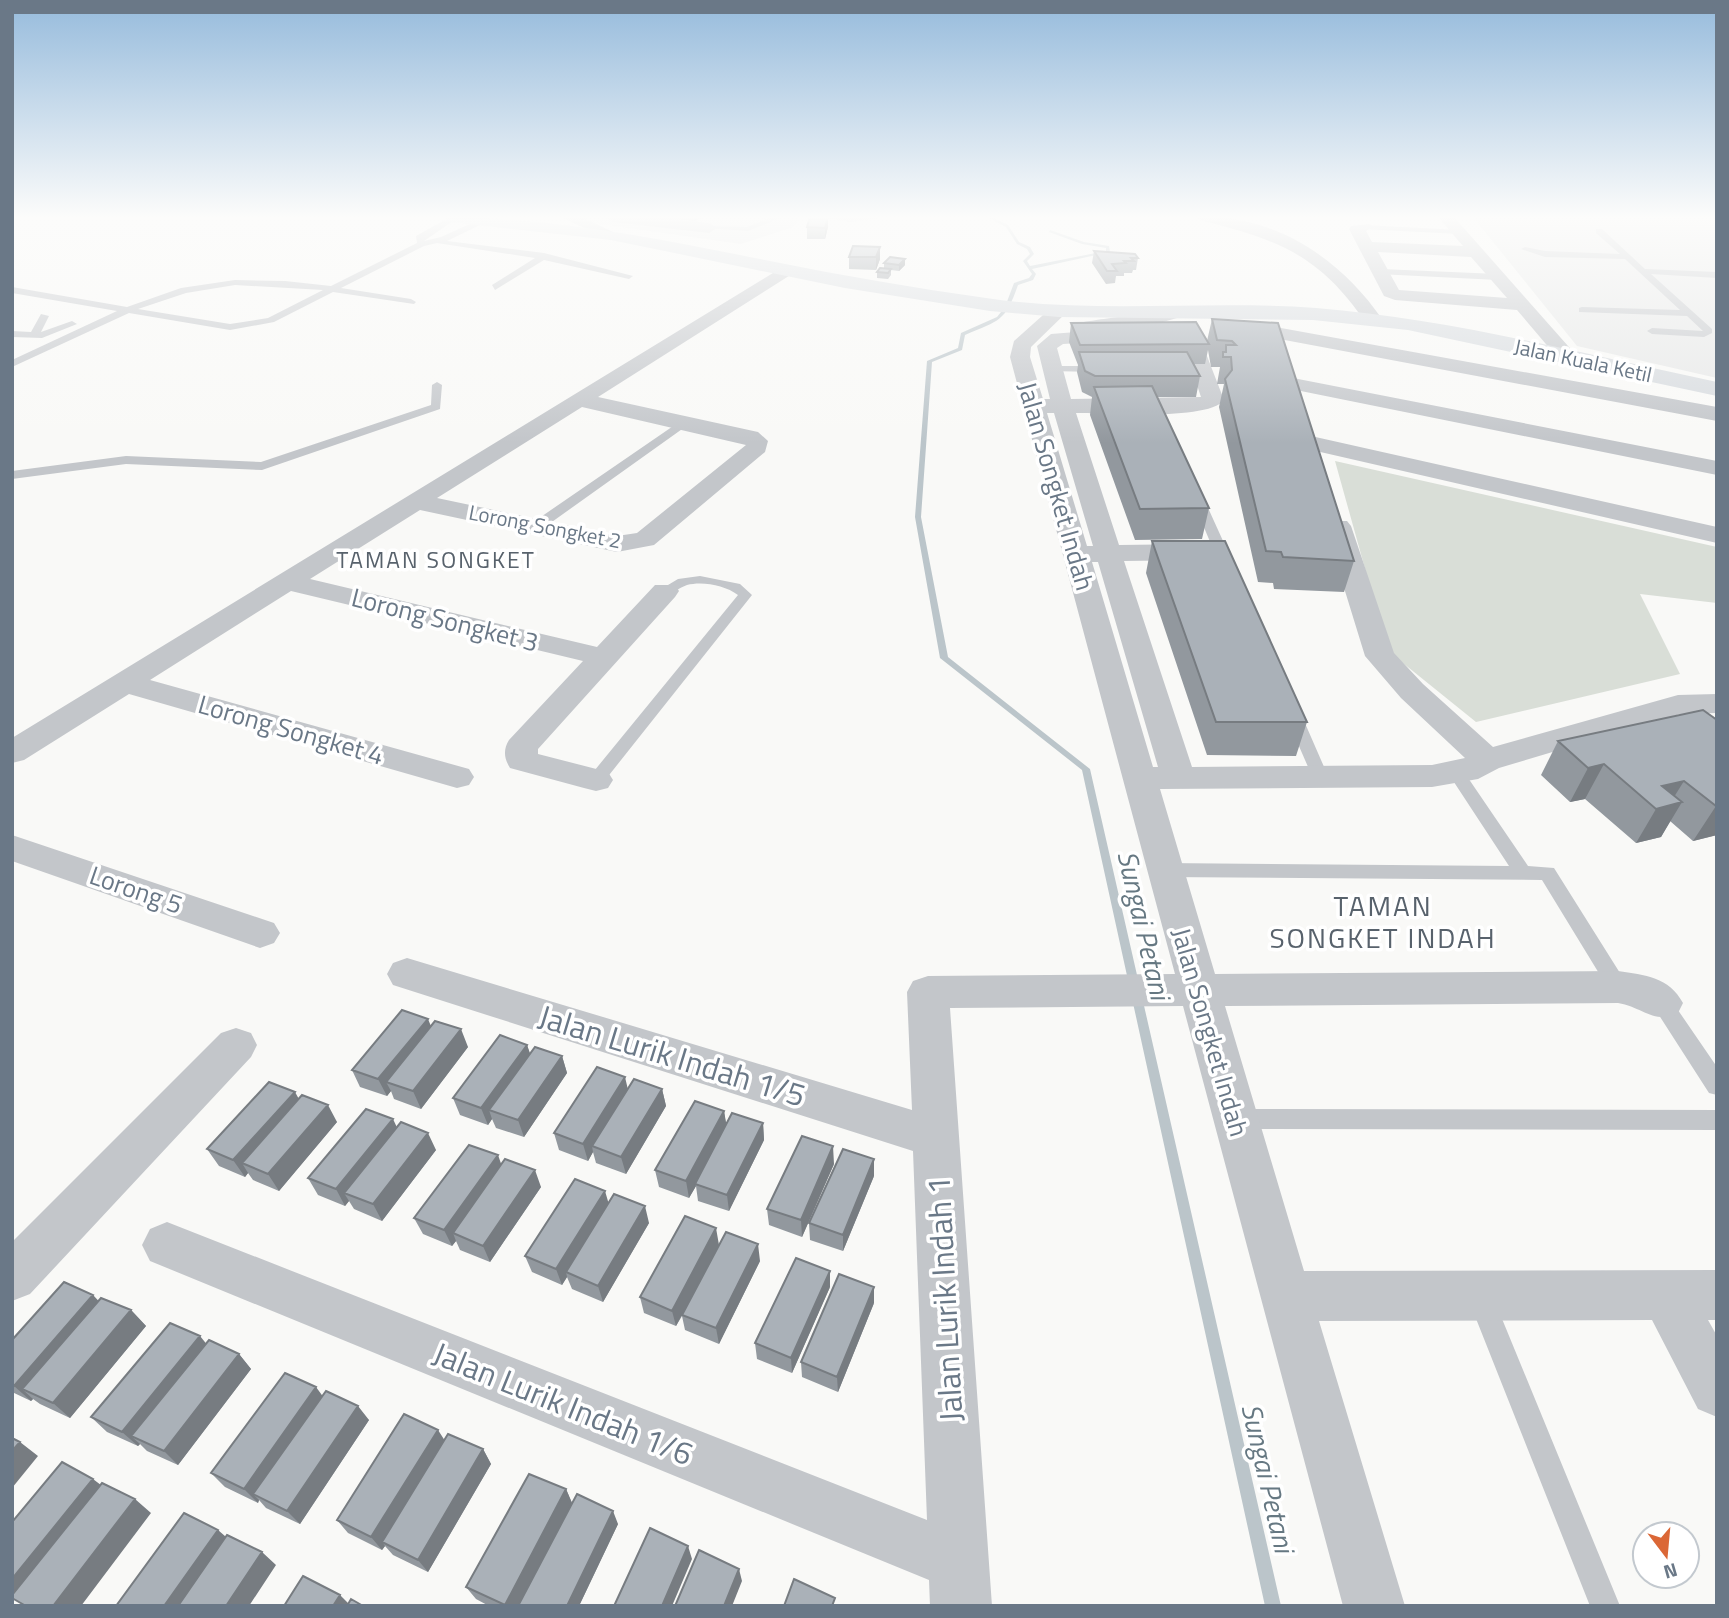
<svg xmlns="http://www.w3.org/2000/svg" width="1729" height="1618" font-family="'Titillium Web',sans-serif">
<style>
.built{fill:#e7e8e8}
.green{fill:#d9ded7}
.lines{fill:none;stroke-linecap:round;stroke-linejoin:round}
.stream{fill:#bbc5ca;fill-rule:evenodd}
.lane{fill:#c3c6ca;fill-rule:evenodd}
.street{fill:#c3c6ca;fill-rule:evenodd}
.primary{fill:#d7dbdf;fill-rule:evenodd}
.wall{fill:#92989e}
.shaded-wall{fill:#777c81}
.building{fill:#aab1b8;stroke:#777c81;stroke-width:2}
.labels{text-anchor:middle;stroke-width:7;stroke-linejoin:round;paint-order:stroke}
.far-street-label{font-size:21px;fill:#6a7887;stroke:#fff}
.far-neighbourhood-label{font-size:23px;letter-spacing:2px;fill:#58626c;stroke:#fff}
.street-label{font-size:26px;fill:#6a7887;stroke:#fff}
.neighbourhood-label{font-size:28px;letter-spacing:2px;fill:#58626c;stroke:#fff}
.water-label{font-size:28px;font-style:italic;fill:#667882;stroke:#fff}
.near-street-label{font-size:32px;fill:#6a7887;stroke:#fff}
</style>
<rect width="100%" height="100%" fill="#f9f9f7"/>
<path class="built" d="M 551,217 L 801,217 L 793,227 L 741,244 Z
M 1473,217 L 1717,217 L 1717,378 L 1577,346 Z"/>
<path class="green" d="M 1335,461 L 1717,547 L 1717,603 L 1640,594 L 1680,674 L 1476,722 L 1388,651 Z"/>
<g class="lines">
<path class="stream" d="M 987,217 L 992,217 L 1008,225 L 1019,242 L 1030,247 L 1034,254 L 1027,261 L 1030,266 L 1106,251 L 1106,248 L 1082,244 L 1049,232 L 1050,230 L 1084,242 L 1109,246 L 1110,252 L 1032,269 L 1036,274 L 1033,280 L 1018,285 C 1005,322 1000,320 965,335 L 962,350 L 932,362 L 921,517 L 948,657 L 1090,769 L 1281,1606 L 1265,1606 L 1082,770 L 940,658 L 915,517 L 927,361 L 958,348 L 961,333 L 997,317 L 1005,307 L 1014,283 L 1029,278 L 1032,274 L 1023,261 L 1030,254 L 1027,249 L 1017,244 L 1006,227 Z"/>
<path class="lane" d="M 450,217 L 459,217 L 424,241 L 441,237 L 483,218 L 486,222 L 447,241 L 544,253 L 633,276 L 629,279 L 544,260 L 495,290 L 492,285 L 535,258 L 437,243 L 424,246 L 341,288 L 411,299 L 416,302 L 414,304 L 333,292 L 274,322 L 230,330 L 129,313 L 12,367 L 12,360 L 117,311 L 12,293 L 12,287 L 127,307 L 181,288 L 235,280 L 285,281 L 331,286 L 417,243 L 416,236 ZM 235,285 L 323,290 L 268,318 L 230,324 L 138,309 L 186,293 Z
M 772,217 L 783,217 L 748,231 L 705,228 L 709,226 L 747,227 Z
M 821,217 L 889,217 L 850,222 Z
M 1364,225 L 1460,230 L 1464,232 L 1460,234 L 1361,229 Z
M 1596,229 L 1602,229 L 1645,269 L 1717,272 L 1717,278 L 1651,274 L 1712,329 L 1712,333 L 1704,337 L 1652,334 L 1647,331 L 1652,328 L 1703,331 L 1687,316 L 1579,312 L 1579,308 L 1582,307 L 1680,310 L 1625,259 L 1545,257 L 1521,249 L 1525,247 L 1545,251 L 1620,254 L 1596,233 Z
M 1381,269 L 1498,274 L 1502,277 L 1498,280 L 1378,274 Z
M 41,314 L 49,316 L 41,332 L 72,321 L 77,324 L 42,338 L 12,337 L 12,331 L 31,332 Z
M 1051,366 L 1100,366 L 1105,369 L 1100,372 L 1047,371 L 1046,369 Z
M 437,382 L 442,385 L 440,409 L 262,470 L 126,464 L 12,479 L 12,471 L 126,456 L 261,462 L 431,405 L 432,385 Z
M 682,420 L 692,422 L 542,529 L 532,529 L 532,523 Z
M 1198,495 L 1204,499 L 1233,563 L 1231,566 L 1226,567 L 1219,563 L 1192,499 Z
M 700,576 L 740,584 L 752,595 L 602,784 L 590,784 L 587,780 L 590,776 L 738,595 C 725,585 702,581 687,585 C 679,588 673,593 665,595 L 658,591 L 678,579 Z
M 1293,709 L 1301,714 L 1328,776 L 1326,780 L 1320,781 L 1312,776 L 1285,714 Z
M 1456,768 L 1462,769 L 1528,866 L 1554,868 L 1625,981 L 1628,987 L 1625,993 L 1618,995 L 1611,993 L 1542,880 L 1163,877 L 1156,875 L 1154,870 L 1156,865 L 1163,863 L 1509,866 L 1448,773 Z
M 1662,995 L 1669,997 L 1717,1067 L 1717,1095 L 1709,1093 L 1655,1009 L 1652,1003 L 1655,997 Z
M 1237,1109 L 1717,1110 L 1717,1130 L 1237,1129 L 1229,1126 L 1226,1119 L 1229,1112 Z
M 1482,1288 L 1491,1292 L 1620,1606 L 1590,1606 L 1469,1301 L 1473,1292 Z"/>
<path class="street" d="M 561,217 L 582,217 L 619,235 L 611,240 L 605,238 Z
M 605,217 L 652,217 L 709,223 L 717,228 L 709,233 L 613,222 Z
M 1197,217 C 1274,214 1340,258 1382,319 L 1380,323 L 1366,323 C 1319,254 1278,240 1200,220 Z
M 1438,217 L 1454,217 L 1576,355 L 1579,359 L 1576,363 L 1562,363 L 1517,310 L 1395,300 L 1384,296 L 1349,229 L 1351,226 L 1370,224 L 1372,227 L 1366,231 L 1372,242 L 1463,246 ZM 1378,252 L 1471,257 L 1507,298 L 1399,290 Z
M 786,265 L 795,270 L 792,274 L 598,397 L 758,432 L 768,441 L 765,452 L 654,545 L 617,552 L 420,510 L 310,579 L 597,647 L 655,585 L 675,585 L 679,591 L 675,597 L 538,749 L 538,754 L 608,772 L 613,780 L 608,788 L 596,791 L 584,788 L 510,768 C 504,758 503,750 509,740 L 583,661 L 291,591 L 150,680 L 469,769 L 474,777 L 469,785 L 457,788 L 129,694 L 24,760 L 12,763 L 12,738 ZM 582,407 L 746,445 L 637,533 L 617,536 L 437,498 Z
M 1059,305 L 1068,311 L 1031,347 L 1030,357 L 1043,399 L 1050,399 L 1037,346 L 1051,334 L 1089,331 L 1081,326 L 1084,322 C 1094,320 1172,309 1177,310 L 1179,314 L 1177,318 L 1145,327 L 1102,331 L 1125,332 L 1128,336 L 1125,340 L 1063,344 L 1057,348 L 1071,399 L 1201,397 L 1183,343 L 1164,340 L 1161,336 L 1171,330 L 1196,333 L 1200,338 L 1224,400 C 1209,421 1103,413 1076,413 L 1119,545 L 1197,544 L 1206,546 L 1210,552 L 1206,558 L 1197,560 L 1124,561 L 1192,767 L 1432,765 L 1465,758 L 1401,698 L 1365,656 L 1325,526 L 1329,521 L 1347,521 L 1351,526 L 1394,653 L 1423,684 L 1493,747 L 1678,695 L 1717,694 L 1717,713 L 1680,714 L 1499,768 L 1478,779 L 1432,787 L 1160,789 L 1215,974 L 1618,971 C 1645,975 1669,977 1683,1003 L 1677,1015 C 1652,1023 1642,1007 1618,1003 L 1225,1006 L 1304,1271 L 1717,1270 L 1717,1320 L 1708,1320 L 1717,1336 L 1717,1417 L 1698,1409 L 1652,1320 L 1319,1321 L 1405,1606 L 1343,1606 L 1183,1006 L 950,1008 L 992,1606 L 930,1606 L 929,1580 L 150,1261 L 142,1245 L 150,1229 L 167,1222 L 927,1520 L 913,1151 L 393,985 L 387,974 L 393,963 L 407,958 L 912,1110 L 907,992 L 913,981 L 928,976 L 1175,974 L 1010,357 L 1014,341 L 1052,307 ZM 1047,413 L 1054,413 L 1093,546 L 1087,546 ZM 1092,562 L 1098,562 L 1158,767 L 1153,767 Z
M 1281,328 L 1717,407 L 1717,421 L 1274,338 L 1271,334 Z
M 1293,378 L 1717,461 L 1717,475 L 1286,388 L 1283,384 L 1286,380 Z
M 1311,436 L 1717,527 L 1717,543 L 1303,448 L 1300,443 Z
M 12,835 L 274,923 L 280,933 L 274,943 L 260,948 L 12,861 Z
M 236,1028 L 251,1033 L 257,1045 L 251,1057 L 30,1294 L 12,1301 L 12,1242 L 221,1033 Z"/>
<path class="primary" d="M 443,217 C 556,217 665,240 775,262 C 845,276 915,288 986,298 C 1095,314 1206,300 1316,308 C 1451,319 1584,354 1717,382 L 1717,396 L 1408,330 L 1313,320 L 1059,317 L 990,311 L 845,288 L 611,240 L 451,222 Z"/>
</g>
<path class="wall" d="M 657,217 L 702,217 L 695,221 Z
M 807,227 L 828,227 L 825,239 L 807,239 Z
M 853,246 L 880,259 L 876,270 L 849,269 L 849,257 Z
M 1094,251 L 1138,258 L 1136,270 L 1133,270 L 1132,273 L 1124,273 L 1124,276 L 1116,276 L 1115,283 L 1106,284 L 1092,263 Z
M 884,263 L 905,265 L 899,271 L 891,270 L 891,275 L 888,279 L 877,278 L 877,272 L 884,268 Z
M 1212,319 L 1278,323 L 1354,561 L 1344,592 L 1274,589 L 1273,583 L 1258,582 L 1219,407 L 1224,384 L 1217,384 L 1220,367 L 1211,367 L 1208,350 L 1205,364 L 1194,364 L 1200,376 L 1196,397 L 1156,397 L 1209,508 L 1202,539 L 1135,540 L 1090,415 L 1092,397 L 1082,392 L 1077,372 L 1078,365 L 1069,342 L 1071,323 L 1207,341 Z
M 1152,541 L 1307,722 L 1296,756 L 1207,755 L 1146,573 Z
M 1717,720 L 1717,835 L 1693,841 L 1670,821 L 1661,837 L 1636,843 L 1585,799 L 1570,802 L 1541,775 L 1558,741 Z
M 431,1026 L 468,1047 L 421,1109 L 394,1099 L 391,1091 L 387,1096 L 360,1087 L 352,1070 Z
M 527,1045 L 530,1054 L 562,1056 L 567,1073 L 524,1137 L 496,1128 L 492,1119 L 488,1125 L 460,1115 L 453,1098 Z
M 628,1088 L 662,1089 L 666,1106 L 626,1174 L 596,1163 L 593,1152 L 588,1161 L 559,1150 L 554,1133 Z
M 299,1099 L 337,1122 L 279,1191 L 253,1180 L 248,1173 L 245,1177 L 219,1166 L 207,1149 Z
M 724,1111 L 726,1125 L 763,1123 L 764,1140 L 729,1211 L 698,1201 L 696,1186 L 689,1198 L 659,1187 L 655,1170 Z
M 397,1127 L 436,1150 L 382,1221 L 354,1209 L 349,1201 L 345,1206 L 318,1195 L 308,1178 Z
M 834,1164 L 802,1237 L 769,1225 L 767,1209 Z
M 501,1165 L 541,1187 L 490,1262 L 460,1250 L 456,1241 L 452,1246 L 423,1234 L 414,1218 Z
M 874,1176 L 843,1251 L 810,1240 L 809,1223 Z
M 609,1203 L 649,1223 L 603,1302 L 572,1289 L 567,1277 L 562,1285 L 532,1272 L 525,1256 Z
M 719,1245 L 760,1261 L 719,1344 L 685,1330 L 682,1316 L 676,1326 L 644,1313 L 640,1297 Z
M 830,1287 L 792,1373 L 757,1359 L 755,1343 Z
M 874,1303 L 838,1392 L 802,1377 L 801,1362 Z
M 131,1310 L 146,1326 L 70,1418 L 40,1404 L 33,1399 L 31,1401 L 12,1392 L 12,1340 Z
M 206,1343 L 239,1354 L 251,1369 L 178,1465 L 147,1451 L 140,1444 L 138,1446 L 107,1432 L 91,1417 Z
M 323,1396 L 369,1420 L 300,1524 L 266,1508 L 259,1500 L 258,1503 L 225,1487 L 211,1473 Z
M 444,1440 L 483,1449 L 491,1464 L 428,1572 L 393,1555 L 385,1546 L 382,1550 L 348,1533 L 337,1520 Z
M 566,1489 L 572,1503 L 618,1524 L 579,1606 L 489,1606 L 476,1599 L 466,1587 Z"/>
<path class="shaded-wall" d="M 694,217 L 702,217 L 695,221 Z
M 828,217 L 828,227 L 825,239 L 825,228 Z
M 880,247 L 880,259 L 876,270 L 876,257 Z
M 905,259 L 905,265 L 899,271 L 899,265 Z
M 1604,764 L 1585,799 L 1570,802 L 1588,768 Z
M 1684,781 L 1669,805 L 1682,802 L 1661,837 L 1636,843 L 1656,809 L 1662,786 Z
M 1716,806 L 1717,806 L 1717,835 L 1693,841 Z
M 428,1019 L 435,1036 L 386,1082 L 391,1091 L 387,1096 L 378,1079 Z
M 461,1029 L 468,1047 L 421,1109 L 413,1091 Z
M 527,1045 L 533,1062 L 489,1110 L 492,1119 L 488,1125 L 481,1108 Z
M 562,1056 L 567,1073 L 524,1137 L 518,1120 Z
M 625,1077 L 629,1094 L 592,1146 L 593,1152 L 588,1161 L 583,1144 Z
M 662,1089 L 666,1106 L 626,1174 L 621,1157 Z
M 295,1092 L 305,1110 L 242,1163 L 248,1173 L 245,1177 L 233,1160 Z
M 328,1105 L 337,1122 L 279,1191 L 268,1174 Z
M 724,1111 L 727,1128 L 695,1184 L 696,1186 L 689,1198 L 686,1181 Z
M 393,1119 L 401,1136 L 344,1193 L 349,1201 L 345,1206 L 336,1189 Z
M 763,1123 L 764,1140 L 729,1211 L 727,1195 Z
M 428,1133 L 436,1150 L 382,1221 L 373,1204 Z
M 833,1146 L 834,1164 L 802,1237 L 801,1220 Z
M 498,1155 L 504,1172 L 453,1233 L 456,1241 L 452,1246 L 444,1230 Z
M 874,1159 L 874,1176 L 843,1251 L 843,1235 Z
M 535,1170 L 541,1187 L 490,1262 L 483,1246 Z
M 605,1191 L 610,1208 L 566,1272 L 567,1277 L 562,1285 L 556,1269 Z
M 645,1206 L 649,1223 L 603,1302 L 598,1286 Z
M 716,1228 L 719,1245 L 676,1326 L 672,1311 Z
M 758,1244 L 760,1261 L 719,1344 L 716,1328 Z
M 830,1271 L 830,1287 L 792,1373 L 791,1358 Z
M 874,1287 L 874,1303 L 838,1392 L 837,1377 Z
M 93,1295 L 108,1311 L 22,1389 L 33,1399 L 31,1401 L 14,1386 Z
M 131,1310 L 146,1326 L 70,1418 L 53,1403 Z
M 200,1336 L 213,1352 L 131,1436 L 140,1444 L 138,1446 L 122,1432 Z
M 239,1354 L 251,1369 L 178,1465 L 164,1451 Z
M 316,1387 L 327,1402 L 253,1494 L 259,1500 L 258,1503 L 244,1489 Z
M 358,1406 L 369,1420 L 300,1524 L 287,1511 Z
M 438,1430 L 447,1444 L 382,1542 L 385,1546 L 382,1550 L 371,1537 Z
M 20,1442 L 38,1456 L 12,1488 L 12,1451 Z
M 483,1449 L 491,1464 L 428,1572 L 418,1560 Z
M 93,1479 L 110,1492 L 12,1598 L 12,1579 Z
M 566,1489 L 572,1503 L 519,1606 L 505,1606 Z
M 135,1499 L 151,1513 L 81,1606 L 53,1606 Z
M 613,1511 L 618,1524 L 579,1606 L 567,1606 Z
M 218,1530 L 233,1543 L 189,1606 L 164,1606 Z
M 688,1546 L 692,1559 L 672,1606 L 662,1606 Z
M 262,1552 L 276,1565 L 249,1606 L 226,1606 Z
M 739,1569 L 742,1581 L 732,1606 L 724,1606 Z
M 340,1595 L 351,1606 L 333,1606 Z"/>
<path class="building" d="M 810,217 L 828,217 L 825,228 L 807,227 Z
M 853,246 L 880,247 L 876,257 L 849,257 Z
M 1094,251 L 1135,254 L 1138,258 L 1131,258 L 1134,261 L 1124,261 L 1126,263 L 1112,264 L 1117,271 L 1107,271 Z
M 890,257 L 905,259 L 899,265 L 884,263 Z
M 880,268 L 891,269 L 888,273 L 877,272 Z
M 1212,319 L 1278,323 L 1354,561 L 1283,557 L 1281,552 L 1266,551 L 1225,379 L 1232,370 L 1231,357 L 1223,357 L 1223,352 L 1226,352 L 1226,345 L 1236,345 L 1232,341 L 1217,340 Z
M 1196,322 L 1209,344 L 1080,345 L 1071,323 Z
M 1079,352 L 1187,352 L 1200,376 L 1095,376 L 1085,371 Z
M 1152,386 L 1209,508 L 1140,509 L 1094,387 Z
M 1152,541 L 1225,541 L 1307,722 L 1216,722 Z
M 1703,710 L 1717,720 L 1717,806 L 1716,806 L 1684,781 L 1662,786 L 1682,802 L 1656,809 L 1604,764 L 1588,768 L 1558,741 Z
M 402,1010 L 428,1019 L 378,1079 L 352,1070 Z
M 435,1021 L 461,1029 L 413,1091 L 386,1082 Z
M 500,1035 L 527,1045 L 481,1108 L 453,1098 Z
M 535,1047 L 562,1056 L 518,1120 L 489,1110 Z
M 597,1067 L 625,1077 L 583,1144 L 554,1133 Z
M 634,1079 L 662,1089 L 621,1157 L 592,1146 Z
M 269,1082 L 295,1092 L 233,1160 L 207,1149 Z
M 302,1095 L 328,1105 L 268,1174 L 242,1163 Z
M 695,1101 L 724,1111 L 686,1181 L 655,1170 Z
M 366,1109 L 393,1119 L 336,1189 L 308,1178 Z
M 732,1113 L 763,1123 L 727,1195 L 695,1184 Z
M 401,1122 L 428,1133 L 373,1204 L 344,1193 Z
M 802,1136 L 833,1146 L 801,1220 L 767,1209 Z
M 469,1145 L 498,1155 L 444,1230 L 414,1218 Z
M 843,1149 L 874,1159 L 843,1235 L 809,1223 Z
M 505,1159 L 535,1170 L 483,1246 L 453,1233 Z
M 575,1179 L 605,1191 L 556,1269 L 525,1256 Z
M 614,1194 L 645,1206 L 598,1286 L 566,1272 Z
M 685,1216 L 716,1228 L 672,1311 L 640,1297 Z
M 726,1232 L 758,1244 L 716,1328 L 682,1315 Z
M 796,1258 L 830,1271 L 791,1358 L 755,1343 Z
M 839,1274 L 874,1287 L 837,1377 L 801,1362 Z
M 64,1282 L 93,1295 L 14,1386 L 12,1385 L 12,1340 Z
M 101,1298 L 131,1310 L 53,1403 L 22,1389 Z
M 170,1323 L 200,1336 L 122,1432 L 91,1417 Z
M 209,1340 L 239,1354 L 164,1451 L 131,1436 Z
M 285,1373 L 316,1387 L 244,1489 L 211,1473 Z
M 326,1391 L 358,1406 L 287,1511 L 253,1494 Z
M 404,1414 L 438,1430 L 371,1537 L 337,1520 Z
M 448,1434 L 483,1449 L 418,1560 L 382,1542 Z
M 12,1438 L 20,1442 L 12,1451 Z
M 62,1462 L 93,1479 L 12,1579 L 12,1522 Z
M 529,1474 L 566,1489 L 505,1605 L 466,1587 Z
M 102,1483 L 135,1499 L 53,1606 L 26,1606 L 12,1598 L 12,1595 Z
M 577,1494 L 613,1511 L 567,1606 L 518,1606 Z
M 184,1513 L 218,1530 L 164,1606 L 116,1606 Z
M 650,1528 L 688,1546 L 662,1606 L 614,1606 Z
M 227,1535 L 262,1552 L 226,1606 L 178,1606 Z
M 699,1550 L 739,1569 L 724,1606 L 675,1606 Z
M 303,1576 L 340,1595 L 333,1606 L 284,1606 Z
M 794,1579 L 835,1598 L 832,1606 L 784,1606 Z
M 351,1599 L 363,1606 L 347,1606 Z"/>
<linearGradient id="sky" x2="0" y2="1"><stop stop-color="#96bbdc"/><stop offset="0.49" stop-color="#fcfcfb"/><stop offset="1" stop-color="#fcfcfb" stop-opacity="0"/></linearGradient>
<rect width="1729" height="443" fill="url(#sky)"/>
<g class="labels">
<g class="far-street-label">
<text transform="translate(1583 361) rotate(12)" y="7">Jalan Kuala Ketil</text>
<text transform="translate(545 527) rotate(11)" y="7">Lorong Songket 2</text>
</g>
<g class="far-neighbourhood-label">
<text x="436" y="568">TAMAN SONGKET</text>
</g>
<g class="street-label">
<text transform="translate(1056 486) rotate(74)" y="9">Jalan Songket Indah</text>
<text transform="translate(445 620) rotate(14)" y="9">Lorong Songket 3</text>
<text transform="translate(291 730) rotate(16)" y="9">Lorong Songket 4</text>
<text transform="translate(136 890) rotate(19)" y="9">Lorong 5</text>
<text transform="translate(1210 1032) rotate(74)" y="9">Jalan Songket Indah</text>
</g>
<g class="neighbourhood-label">
<text x="1383" y="916">TAMAN<tspan x="1383" dy="32">SONGKET INDAH</tspan></text>
</g>
<g class="water-label">
<text transform="translate(1144 925) rotate(77)" y="10">Sungai Petani</text>
<text transform="translate(1268 1478) rotate(77)" y="10">Sungai Petani</text>
</g>
<g class="near-street-label">
<text transform="translate(672 1056) rotate(17)" y="11">Jalan Lurik Indah 1/5</text>
<text transform="translate(945 1299) rotate(-93)" y="11">Jalan Lurik Indah 1</text>
<text transform="translate(563 1404) rotate(22)" y="11">Jalan Lurik Indah 1/6</text>
</g>
</g>
<rect width="1729" height="1618" fill="none" stroke="#6a7887" stroke-width="28"/>
<g transform="translate(1666 1555) rotate(164)"><circle r="33" fill="#ffffff" stroke="#c3c9cf" stroke-width="2"/>
<path d="M0-5L12 26L0 18L-12 26Z" fill="#db6736"/>
<text y="-10" font-size="19" font-weight="bold" text-anchor="middle" fill="#6a7887">N</text>
</g>
</svg>
